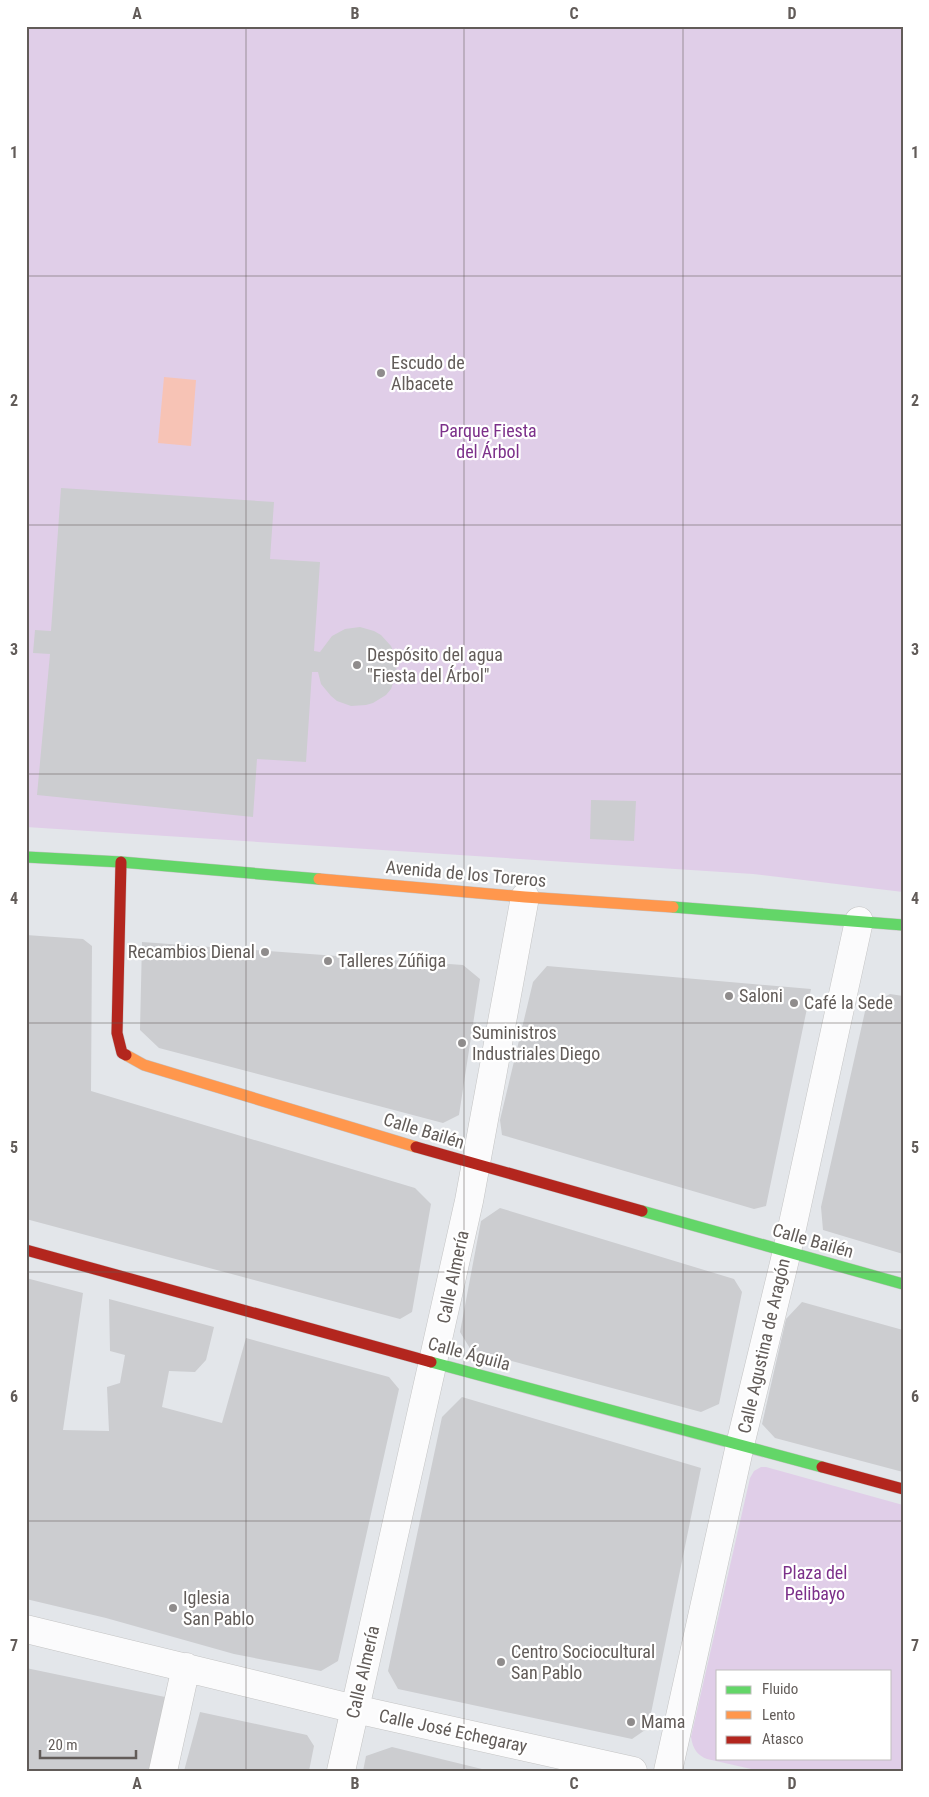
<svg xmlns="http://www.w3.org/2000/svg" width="929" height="1797" font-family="'Roboto Condensed',sans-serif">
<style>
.green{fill:#e0cee8;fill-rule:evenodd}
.water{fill:#f7c3b5}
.building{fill:#cccdd0}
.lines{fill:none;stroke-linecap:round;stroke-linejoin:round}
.street-casing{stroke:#c4c4c4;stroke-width:29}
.fast-casing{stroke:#c4c3c4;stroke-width:12}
.slow-casing{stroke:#c4c3c4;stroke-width:12}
.jam-casing{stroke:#c4c3c4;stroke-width:12}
.street{stroke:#fbfbfc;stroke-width:28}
.fast{stroke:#63d668;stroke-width:11}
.slow{stroke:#ff974d;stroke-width:11}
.jam{stroke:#b3261e;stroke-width:11}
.grid{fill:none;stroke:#625c59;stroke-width:1;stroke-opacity:0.55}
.poi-dot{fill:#8f8c8c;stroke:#fff;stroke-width:2}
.labels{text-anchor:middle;stroke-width:4.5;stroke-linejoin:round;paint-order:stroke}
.poi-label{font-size:18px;fill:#625c59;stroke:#fff;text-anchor:start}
.park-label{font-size:18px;fill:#7c308a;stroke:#fff}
.street-label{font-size:18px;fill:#625c59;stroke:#fff}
.neatline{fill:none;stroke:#625c59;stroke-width:2}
.grid-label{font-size:16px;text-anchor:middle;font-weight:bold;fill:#625c59}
</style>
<rect width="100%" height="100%" fill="#e3e6ea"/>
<path class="green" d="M 26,26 L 903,26 L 903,892 L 753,874 L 26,827 Z
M 761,1467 L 766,1467 L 903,1505 L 903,1771 L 760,1771 L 707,1759 C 697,1755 693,1749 691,1737 L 750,1478 L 754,1471 ZM 718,1671 L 890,1671 L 890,1758 L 718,1758 Z"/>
<path class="water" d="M 164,377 L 196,380 L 191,446 L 158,443 Z"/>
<path class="building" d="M 61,488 L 274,502 L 270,559 L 320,562 L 314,651 L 320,652 L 332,636 L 345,629 L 360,627 L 374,631 L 381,635 L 391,646 L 397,660 L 396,675 L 391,689 L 386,695 L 373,703 L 366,705 L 351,706 L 337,701 L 331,696 L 321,684 L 318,672 L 312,672 L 306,762 L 257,759 L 253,817 L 37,795 L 50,654 L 33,653 L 35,630 L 51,631 Z
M 591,800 L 636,801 L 634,841 L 590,839 Z
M 26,935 L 83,939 L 92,946 L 91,1091 L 415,1188 L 431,1204 L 412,1312 L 400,1319 L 26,1219 Z
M 142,942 L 463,965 L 480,979 L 459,1115 L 443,1123 L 159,1048 L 140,1030 Z
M 547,966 L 811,989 L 766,1206 L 754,1209 L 502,1135 L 500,1120 L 533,982 Z
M 890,994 L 903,996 L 903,1254 L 823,1230 L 821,1207 L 866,1007 Z
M 500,1208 L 734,1279 L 742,1292 L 719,1404 L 701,1412 L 471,1350 L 460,1332 L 481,1221 Z
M 26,1278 L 83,1293 L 63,1430 L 109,1431 L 107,1387 L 120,1383 L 125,1355 L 110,1351 L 109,1299 L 214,1327 L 206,1360 L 195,1372 L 169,1371 L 162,1407 L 222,1423 L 246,1338 L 389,1377 L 399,1389 L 338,1661 L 321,1671 L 234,1654 L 106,1618 L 26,1599 Z
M 802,1302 L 903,1330 L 903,1472 L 775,1438 L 762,1424 L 786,1319 Z
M 462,1397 L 701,1468 L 648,1728 L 632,1739 L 398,1689 L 388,1671 L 442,1417 Z
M 26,1668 L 165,1697 L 150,1771 L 26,1771 Z
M 200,1712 L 307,1735 L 314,1746 L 309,1771 L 184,1771 Z
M 392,1747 L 486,1770 L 486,1771 L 363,1771 L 366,1756 Z"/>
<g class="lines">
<defs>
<path id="street" d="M 26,1629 L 355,1709 L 633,1771
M 163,1771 L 186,1667
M 341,1771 L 469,1201 L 525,897
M 668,1771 L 740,1445 L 787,1251 L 859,921"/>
<path id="fast" d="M 26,857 L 121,862 L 319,879
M 673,907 L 903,925
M 642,1211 L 903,1284
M 431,1362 L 822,1467"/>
<path id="slow" d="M 319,879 L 525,897 L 673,907
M 126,1055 L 144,1065 L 416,1147"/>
<path id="jam" d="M 121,862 L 117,1033 L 122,1053 L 126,1055
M 416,1147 L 642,1211
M 26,1250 L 431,1362
M 822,1467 L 903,1489"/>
</defs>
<use href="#street" class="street-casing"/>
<use href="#fast" class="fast-casing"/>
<use href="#slow" class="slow-casing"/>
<use href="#jam" class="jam-casing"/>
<use href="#street" class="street"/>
<use href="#fast" class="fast"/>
<use href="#slow" class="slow"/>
<use href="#jam" class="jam"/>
</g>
<path class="grid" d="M 246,26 L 246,1771M 464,26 L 464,1771M 683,26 L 683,1771M 26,276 L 903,276M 26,525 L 903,525M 26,774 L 903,774M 26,1023 L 903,1023M 26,1272 L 903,1272M 26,1521 L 903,1521"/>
<g class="poi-dot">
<circle cx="381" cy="373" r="5"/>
<circle cx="357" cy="665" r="5"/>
<circle cx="265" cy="952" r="5"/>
<circle cx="328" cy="961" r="5"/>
<circle cx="729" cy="996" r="5"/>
<circle cx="794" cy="1003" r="5"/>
<circle cx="462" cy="1043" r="5"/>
<circle cx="173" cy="1608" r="5"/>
<circle cx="501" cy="1662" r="5"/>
<circle cx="631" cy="1722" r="5"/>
</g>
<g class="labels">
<g class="poi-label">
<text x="391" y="369">Escudo de<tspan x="391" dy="21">Albacete</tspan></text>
<text x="367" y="661">Despósito del agua<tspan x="367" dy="21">"Fiesta del Árbol"</tspan></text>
<text x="255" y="958" text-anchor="end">Recambios Dienal</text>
<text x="338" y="967">Talleres Zúñiga</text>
<text x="739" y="1002">Saloni</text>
<text x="804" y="1009">Café la Sede</text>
<text x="472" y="1039">Suministros<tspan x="472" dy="21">Industriales Diego</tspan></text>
<text x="183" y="1604">Iglesia<tspan x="183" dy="21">San Pablo</tspan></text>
<text x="511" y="1658">Centro Sociocultural<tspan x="511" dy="21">San Pablo</tspan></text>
<text x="641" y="1728">Mama</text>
</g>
<g class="park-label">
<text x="488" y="437">Parque Fiesta<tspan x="488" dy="21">del Árbol</tspan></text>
<text x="815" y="1579">Plaza del<tspan x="815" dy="21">Pelibayo</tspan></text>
</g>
<g class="street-label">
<text transform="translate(466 874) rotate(5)" y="6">Avenida de los Toreros</text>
<text transform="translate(424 1131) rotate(17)" y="6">Calle Bailén</text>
<text transform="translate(813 1241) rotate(16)" y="6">Calle Bailén</text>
<text transform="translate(453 1277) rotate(-78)" y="6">Calle Almería</text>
<text transform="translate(764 1346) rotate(-77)" y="6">Calle Agustina de Aragón</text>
<text transform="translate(469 1354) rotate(15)" y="6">Calle Águila</text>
<text transform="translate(363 1672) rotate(-77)" y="6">Calle Almería</text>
<text transform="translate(453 1731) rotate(12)" y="6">Calle José Echegaray</text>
</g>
</g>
<rect width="929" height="1797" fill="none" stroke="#ffffff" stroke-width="55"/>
<rect x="716" y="1670" width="175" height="90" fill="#ffffff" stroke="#c0bebd"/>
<rect x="726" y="1686" width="25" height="8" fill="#63d668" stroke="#c0bebd"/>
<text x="762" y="1694" font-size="15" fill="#625c59">Fluido</text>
<rect x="726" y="1711" width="25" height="8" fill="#ff974d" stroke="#c0bebd"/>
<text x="762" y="1720" font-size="15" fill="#625c59">Lento</text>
<rect x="726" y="1736" width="25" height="8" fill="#b3261e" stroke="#c0bebd"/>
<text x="762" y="1744" font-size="15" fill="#625c59">Atasco</text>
<path d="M40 1750v8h96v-8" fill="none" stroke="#625c59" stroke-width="2.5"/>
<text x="48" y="1750" font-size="15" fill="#625c59" stroke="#ffffff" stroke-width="4" paint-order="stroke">20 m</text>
<rect x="28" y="28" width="874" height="1742" class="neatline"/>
<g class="grid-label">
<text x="137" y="19">A</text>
<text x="355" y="19">B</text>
<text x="574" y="19">C</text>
<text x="792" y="19">D</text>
<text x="14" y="158">1</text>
<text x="915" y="158">1</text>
<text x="14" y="406">2</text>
<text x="915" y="406">2</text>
<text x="14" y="655">3</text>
<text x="915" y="655">3</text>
<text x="14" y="904">4</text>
<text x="915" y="904">4</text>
<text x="14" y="1153">5</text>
<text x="915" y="1153">5</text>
<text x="14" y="1402">6</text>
<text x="915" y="1402">6</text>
<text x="14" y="1651">7</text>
<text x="915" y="1651">7</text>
<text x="137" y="1789">A</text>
<text x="355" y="1789">B</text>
<text x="574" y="1789">C</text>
<text x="792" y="1789">D</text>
</g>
</svg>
